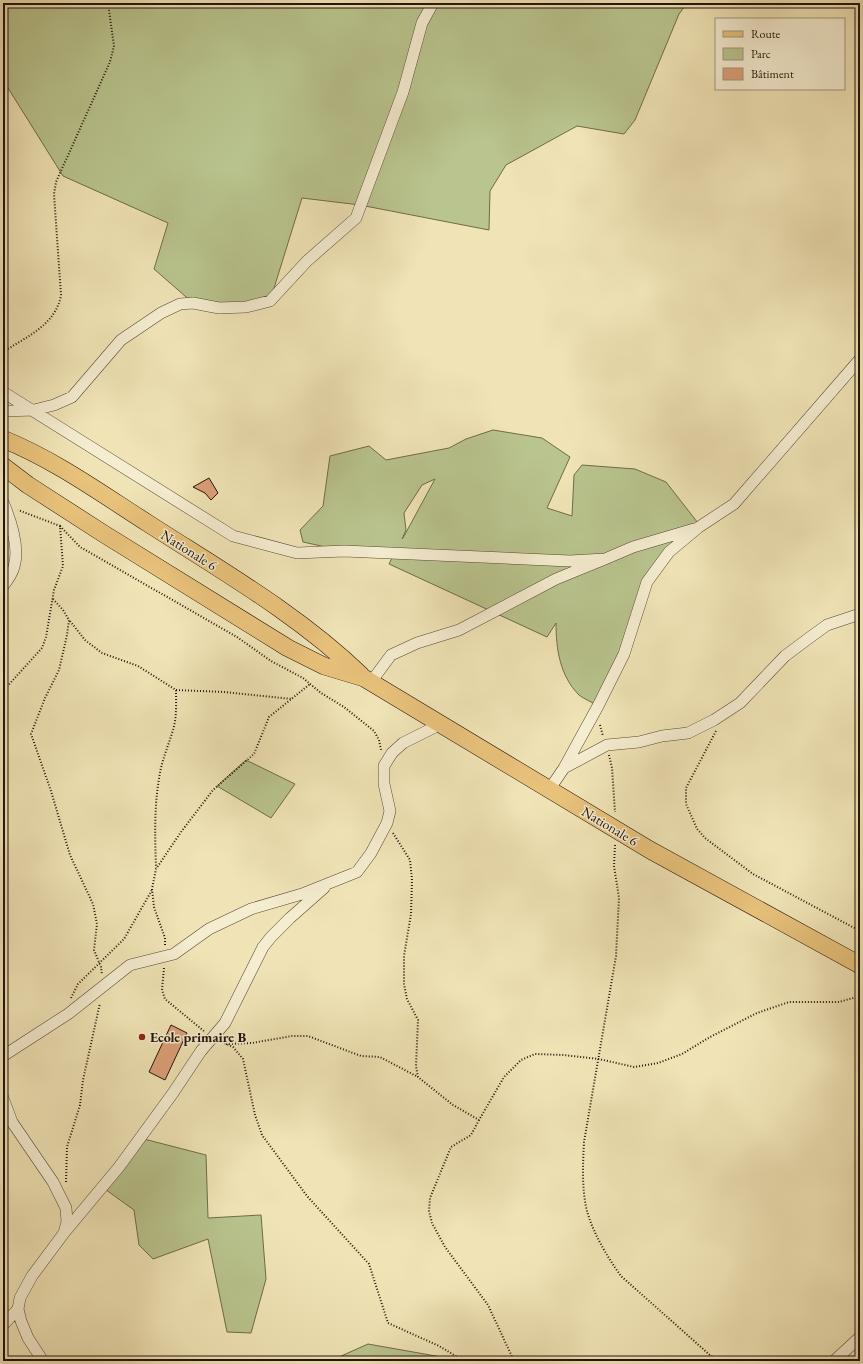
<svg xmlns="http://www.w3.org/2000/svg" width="863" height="1364" font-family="'EB Garamond',serif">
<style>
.green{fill:#b9c48e;stroke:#6e6b4b;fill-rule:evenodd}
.building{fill:#dda079;stroke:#231208}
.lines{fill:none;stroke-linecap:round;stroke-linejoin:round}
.street-casing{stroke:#564634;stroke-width:12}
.primary-casing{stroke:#231208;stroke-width:18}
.path{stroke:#231208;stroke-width:2;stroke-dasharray:1 2;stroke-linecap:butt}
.street{stroke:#f5edd0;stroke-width:11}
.primary{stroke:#e8c27b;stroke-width:17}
.poi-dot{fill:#8f2418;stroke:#f5edd0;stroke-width:1.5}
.labels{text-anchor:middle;stroke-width:3;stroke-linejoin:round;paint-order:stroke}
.street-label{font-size:14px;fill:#231208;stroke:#f5edd0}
.poi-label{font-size:14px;font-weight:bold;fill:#231208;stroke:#f5edd0;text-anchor:start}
</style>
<rect width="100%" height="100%" fill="#f0e4b6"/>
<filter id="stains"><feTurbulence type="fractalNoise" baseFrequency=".005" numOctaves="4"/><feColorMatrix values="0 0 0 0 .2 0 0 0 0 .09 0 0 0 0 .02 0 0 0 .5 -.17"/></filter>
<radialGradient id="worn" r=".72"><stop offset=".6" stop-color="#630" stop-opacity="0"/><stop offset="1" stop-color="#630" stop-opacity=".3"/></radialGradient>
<path class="green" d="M 3,3 L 687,3 L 679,14 L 635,120 L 624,134 L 577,126 L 506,165 L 490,191 L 489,230 L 360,205 L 302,198 L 270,301 L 246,307 L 193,303 L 154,269 L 168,223 L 63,176 L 3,80 Z
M 493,430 L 542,438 L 570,457 L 547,508 L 572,516 L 574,475 L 582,465 L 635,469 L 666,482 L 698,523 L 647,582 L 598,706 C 592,702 584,699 579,695 C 560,676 556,649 556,623 L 547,637 L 389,564 L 396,550 L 344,551 L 303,542 L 300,530 L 323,506 L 330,456 L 369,446 L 386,460 L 449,448 L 466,439 ZM 435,479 L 403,538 L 402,539 L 406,530 L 404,513 L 422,485 Z
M 246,760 L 295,784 L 271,818 L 217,786 Z
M 140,1138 L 206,1155 L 208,1218 L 261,1215 L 266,1279 L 251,1333 L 227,1332 L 208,1239 L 153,1259 L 139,1245 L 134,1210 L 102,1187 Z
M 368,1344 L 464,1361 L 330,1361 Z"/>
<path class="building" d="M 209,478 L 218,493 L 211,500 L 205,493 L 193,487 Z
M 171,1025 L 187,1033 L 165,1080 L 149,1072 Z"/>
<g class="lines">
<defs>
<path id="street" d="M 3,392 L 233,536 L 297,553 L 344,551 L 570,561 L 605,559
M 3,411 L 34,410 L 54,405 L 72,397 L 121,340 L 161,313 L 180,304 L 193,303 L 219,308 L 246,307 L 270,301 L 307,261 L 356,218 L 403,92 L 422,23 L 433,3
M 3,502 C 11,521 20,547 14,567 C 12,574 7,581 3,586
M 371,682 L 391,655 L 417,643 L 459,630 L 556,579 L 605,559 L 633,547 L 694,529
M 564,768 L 607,745 L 639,742 L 662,736 L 688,733 L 714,720 L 740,703 L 785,656 L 809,638 L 827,625 L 860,614
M 549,790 L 564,768 L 598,706 L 624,654 L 647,582 L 669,552 L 699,527 L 734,504 L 860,359
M 3,1056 L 68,1014 L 130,965 L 174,954 L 209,929 L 251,909 L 302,894 L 357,872 L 371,853 L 387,823 L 390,811 L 384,784 L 384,766 L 392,753 L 403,743 L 441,724
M 3,1098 L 12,1122 L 53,1182 L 66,1208 L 67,1222 L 64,1233 L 32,1276 L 20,1298 L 18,1309 L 21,1321 L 28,1338 L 43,1361
M 64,1233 L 119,1167 L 173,1093 L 201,1051 L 225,1023 L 263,947 L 271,937 L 290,918 L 324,888
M 3,1325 L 18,1309
M 834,1361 L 860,1337"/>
<path id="primary" d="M 3,439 C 55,460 102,494 149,524 C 222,571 299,615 361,675
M 3,466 L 28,485 L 104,534 L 288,648 L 324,666 L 364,678 L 650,850 L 860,965"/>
</defs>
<use href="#street" class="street-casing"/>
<use href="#primary" class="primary-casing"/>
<path class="path" d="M 3,352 C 26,337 56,325 61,295 L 54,194 L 56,182 L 110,62 L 114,46 L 108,3
M 60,526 L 80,547 L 237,637 L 271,661 L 303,678 L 321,693 L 344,707 L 374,731 L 379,740 L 381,750
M 53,599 L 63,610 L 69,620 L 67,635 L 59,670 L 45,698 L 31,734 L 51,791 L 70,855 L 93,904 L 97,924 L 94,950 L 101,967 L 102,975
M 70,621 L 85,640 L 102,653 L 138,666 L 176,690 C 176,703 177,717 173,730 C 168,747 161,762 159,779 C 154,809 155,838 156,868
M 176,690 L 224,692 L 292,699
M 3,691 L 42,648 L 46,637 L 54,590 L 63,566 L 60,526 L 18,510
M 600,725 L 603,736
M 716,731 L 686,788 L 686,804 L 697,829 L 705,838 L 753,874 L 860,931
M 609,755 L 612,768 L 615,812
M 393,833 L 410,860 L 412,880 L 411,914 L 404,956 L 404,984 L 407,999 L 418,1020 L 416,1066 L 418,1077 L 453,1105 L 479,1120 L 504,1077 L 521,1060 L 535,1054 L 563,1055 L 599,1059 L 634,1067 L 658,1063 L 682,1054 L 710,1037 L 757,1013 L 789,1002 L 839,1002 L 860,996
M 615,845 L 614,866 L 619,898 L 616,956 L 584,1142 C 583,1162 582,1181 585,1201 C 588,1225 607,1257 621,1276 L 711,1356 L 720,1361
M 165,945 L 165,938 L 154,907 L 152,889 L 156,869 L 181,832 L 213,790 L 254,754 L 269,717 L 310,684
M 164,968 L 162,990 L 165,999 L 205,1032
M 71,998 L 78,984 L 124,939 L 152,890
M 222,1042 L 233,1047 L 243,1059 L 255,1115 L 262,1135 L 307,1196 L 369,1264 L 388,1323 L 439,1346 L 464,1361
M 226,1044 L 252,1043 L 292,1036 L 308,1036 L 361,1056 L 380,1057 L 418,1077
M 479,1120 L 471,1135 L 451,1147 L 430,1198 L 429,1211 L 432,1223 L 445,1247 L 488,1305 L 514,1361
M 66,1182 L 67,1147 L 80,1105 L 83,1080 L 100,1003"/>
<use href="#street" class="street"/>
<use href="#primary" class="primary"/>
</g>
<circle class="poi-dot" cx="142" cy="1037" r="4"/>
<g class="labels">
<g class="street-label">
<text transform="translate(189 550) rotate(32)" y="5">Nationale 6</text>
<text transform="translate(610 826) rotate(31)" y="5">Nationale 6</text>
</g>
<g class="poi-label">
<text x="150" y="1042">Ecole primaire B</text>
</g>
</g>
<rect width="863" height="1364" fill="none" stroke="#f0e4b6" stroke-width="16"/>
<rect x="4" y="4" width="855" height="1356" fill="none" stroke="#231208" stroke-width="2"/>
<rect x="8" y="8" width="847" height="1348" fill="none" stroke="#231208"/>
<rect x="715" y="18" width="130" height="72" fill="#f5edd0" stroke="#a19580"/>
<rect x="723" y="31" width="20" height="6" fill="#e8c27b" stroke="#a19580"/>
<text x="751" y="38" font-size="12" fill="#231208">Route</text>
<rect x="723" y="48" width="20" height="12" fill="#b9c48e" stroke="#a19580"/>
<text x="751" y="58" font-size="12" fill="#231208">Parc</text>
<rect x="723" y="68" width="20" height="12" fill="#dda079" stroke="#a19580"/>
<text x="751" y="78" font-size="12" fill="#231208">Bâtiment</text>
<rect width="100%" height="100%" filter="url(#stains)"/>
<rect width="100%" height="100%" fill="url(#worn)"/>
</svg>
